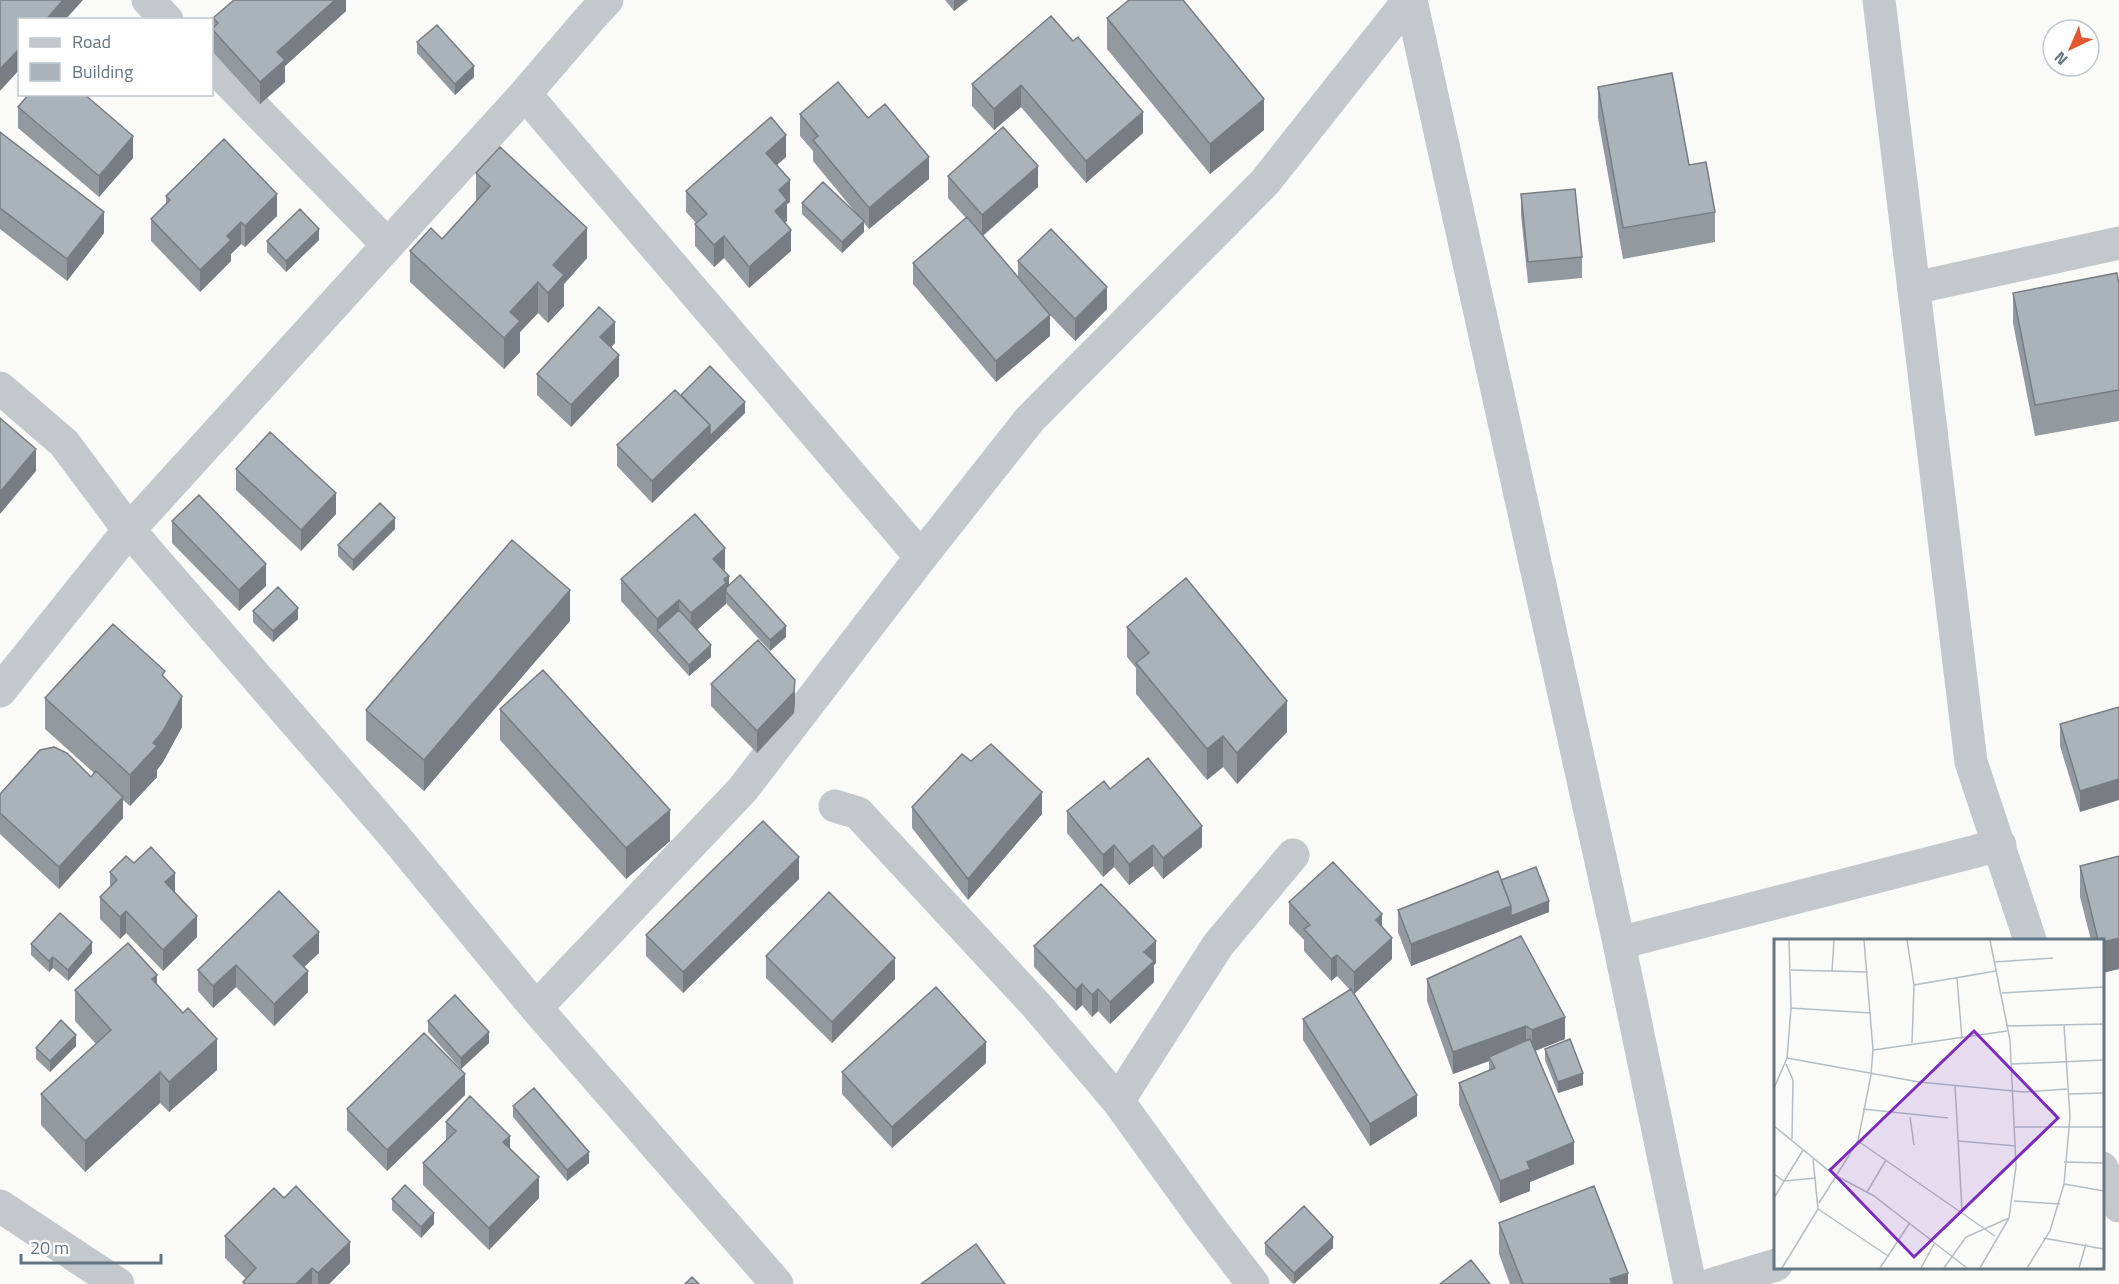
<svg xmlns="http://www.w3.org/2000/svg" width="2119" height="1284" font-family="'Titillium Web',sans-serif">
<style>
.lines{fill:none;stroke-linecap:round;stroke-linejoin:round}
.minor{stroke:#c3c8cc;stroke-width:33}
.tertiary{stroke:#c3c8cc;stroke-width:33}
.wall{fill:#929a9f}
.shaded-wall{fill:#777d82}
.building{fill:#aab3b9;stroke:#777d82;stroke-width:1.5}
.inset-road{fill:none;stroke:#b5bdc2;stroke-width:1.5}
.view{fill:#7b2cbf;fill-opacity:0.15;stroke:#7b2cbf;stroke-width:3}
.inset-edge{fill:none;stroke:#657683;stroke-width:3}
</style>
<rect width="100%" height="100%" fill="#fafaf8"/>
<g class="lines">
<path class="minor" d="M 148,0 L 167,20
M 1411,0 L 1619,943 L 1690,1284
M 212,65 L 388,245
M 525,94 L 921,557
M 1914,288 L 2119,243
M 0,388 L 64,443 L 129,530 L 396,838 L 536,1008 L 777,1284
M 0,691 L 129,530 L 525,94 L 591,17 L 607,0
M 835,806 L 858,813 L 1037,1006 L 1118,1101 L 1207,1224 L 1253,1284
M 1619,943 L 2000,845
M 536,1008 L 743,789 L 921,557 L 1030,419 L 1265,182 L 1409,0
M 1118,1101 L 1218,945 L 1293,855
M 0,1206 L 118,1284
M 1713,1284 L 1776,1265"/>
<path class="tertiary" d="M 1879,0 L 1971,762 L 2030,940
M 2102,1168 L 2119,1206"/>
</g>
<path class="wall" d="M 346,0 L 346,11 L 285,66 L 285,82 L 260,104 L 212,51 L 212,29 L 213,27 L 213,18 Z
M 945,0 L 968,0 L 954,11 Z
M 1051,16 L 1143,133 L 1086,183 L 1021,107 L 994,130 L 972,106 L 972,84 Z
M 1107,18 L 1264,130 L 1210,174 L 1107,49 Z
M 417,42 L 474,77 L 455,95 L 417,53 Z
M 1598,87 L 1689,165 L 1715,212 L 1715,242 L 1623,259 L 1598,118 Z
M 18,107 L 133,158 L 99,197 L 18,128 Z
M 800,114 L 868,118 L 929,179 L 869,229 L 864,223 L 864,232 L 842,253 L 802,214 L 802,203 L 855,212 L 813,161 L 813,151 L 800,136 Z
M 0,132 L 104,233 L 67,281 L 0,229 Z
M 786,157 L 777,165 L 790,202 L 787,204 L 787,221 L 785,223 L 791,251 L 749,288 L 724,258 L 714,267 L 695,246 L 695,224 L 696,223 L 686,212 L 686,191 Z
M 476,173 L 587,258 L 564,284 L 564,306 L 548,323 L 538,313 L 520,332 L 520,352 L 504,369 L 410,282 L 410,251 L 442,239 L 476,202 Z
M 948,176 L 1038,187 L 983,236 L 1018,277 L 1018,261 L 1107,309 L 1075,341 L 1050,315 L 1050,336 L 996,382 L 913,284 L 913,263 L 966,218 L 948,198 Z
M 1521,194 L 1582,257 L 1582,278 L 1528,283 L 1521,215 Z
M 166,196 L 277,216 L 245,247 L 241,244 L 231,254 L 231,261 L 200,292 L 151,241 L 151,219 L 166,205 Z
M 319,240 L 286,272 L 267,252 L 267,241 Z
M 2119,285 L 2119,421 L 2035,436 L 2013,323 L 2013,293 Z
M 615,343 L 611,347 L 619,376 L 571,427 L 537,395 L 537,374 Z
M 681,395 L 745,413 L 652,503 L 617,466 L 617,445 Z
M 236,469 L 336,514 L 301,551 L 236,490 Z
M 172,521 L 266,586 L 239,611 L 172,543 Z
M 395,529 L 353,571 L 338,556 L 338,545 Z
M 725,569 L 724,571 L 729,586 L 786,637 L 770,651 L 726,603 L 697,630 L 711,657 L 689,676 L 621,601 L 621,579 Z
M 253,611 L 298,619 L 273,642 L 253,622 Z
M 570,621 L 424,791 L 366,740 L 366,710 Z
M 1127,627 L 1287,732 L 1237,784 L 1223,767 L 1207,780 L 1136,694 L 1136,668 L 1127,657 Z
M 165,679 L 182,727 L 163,762 L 157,770 L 157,777 L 130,806 L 123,800 L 123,818 L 59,889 L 0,834 L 0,794 L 91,777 L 94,773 L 45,729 L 45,698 Z
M 711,684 L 795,702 L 794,713 L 757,753 L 711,706 Z
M 2119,707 L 2080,812 L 2060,746 L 2060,724 Z
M 500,709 L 670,841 L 626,879 L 500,740 Z
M 1110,789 L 1202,847 L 1163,879 L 1153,866 L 1129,885 L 1114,867 L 1103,877 L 1067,833 L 1067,811 Z
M 912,807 L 1042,814 L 968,900 L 912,828 Z
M 134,863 L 175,893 L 197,937 L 163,971 L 126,933 L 120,939 L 100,919 L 100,897 L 110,888 L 110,872 Z
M 2080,866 L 2103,940 L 2091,940 L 2080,897 Z
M 799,879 L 683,993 L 646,956 L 646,935 Z
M 1501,880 L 1549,912 L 1411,966 L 1398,932 L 1398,910 Z
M 1289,902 L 1382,927 L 1392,959 L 1354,994 L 1352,992 L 1417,1116 L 1370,1146 L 1303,1040 L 1303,1019 L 1350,990 L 1337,976 L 1331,981 L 1304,951 L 1304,940 L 1289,924 Z
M 31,944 L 92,953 L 68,981 L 53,968 L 49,972 L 31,955 Z
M 1034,946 L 1156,963 L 1154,965 L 1154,982 L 1110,1024 L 1098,1011 L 1092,1017 L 1082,1005 L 1076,1011 L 1034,967 Z
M 319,953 L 304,967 L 308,992 L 274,1026 L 236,987 L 213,1008 L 198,991 L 198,970 Z
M 766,956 L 895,979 L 832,1043 L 766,978 Z
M 1427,979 L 1565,1039 L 1535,1051 L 1574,1164 L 1530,1182 L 1530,1191 L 1500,1203 L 1459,1105 L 1459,1083 L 1489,1071 L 1489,1061 L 1453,1074 L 1427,1001 Z
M 157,984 L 217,1070 L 169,1112 L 160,1103 L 85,1172 L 41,1125 L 41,1094 L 96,1044 L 75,1021 L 75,990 Z
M 428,1021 L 489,1043 L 461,1069 L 428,1032 Z
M 76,1046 L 50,1072 L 36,1059 L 36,1048 Z
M 1545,1049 L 1583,1085 L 1558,1093 L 1545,1060 Z
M 986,1063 L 892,1148 L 842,1094 L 842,1072 Z
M 465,1095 L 387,1171 L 347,1130 L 347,1109 Z
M 513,1106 L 589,1163 L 567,1181 L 513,1117 Z
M 446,1122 L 510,1149 L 539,1198 L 489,1250 L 423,1185 L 423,1163 L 446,1140 Z
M 284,1198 L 350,1263 L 329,1284 L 243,1284 L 243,1282 L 246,1279 L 225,1258 L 225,1236 Z
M 392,1199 L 434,1224 L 421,1238 L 392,1210 Z
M 1499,1223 L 1628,1284 L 1510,1284 L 1499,1254 Z
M 1265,1243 L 1333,1248 L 1293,1284 L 1265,1254 Z"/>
<path class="shaded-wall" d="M 63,0 L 83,0 L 65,20 L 46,20 Z
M 335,0 L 346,0 L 346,11 L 285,66 L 285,82 L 260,104 L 260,82 L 277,52 Z
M 954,0 L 968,0 L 954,11 Z
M 20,48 L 20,69 L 0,91 L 0,69 Z
M 474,66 L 474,77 L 455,95 L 455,84 Z
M 1021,85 L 1021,107 L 994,130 L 994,109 Z
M 1264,99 L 1264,130 L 1210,174 L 1210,144 Z
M 1143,112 L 1143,133 L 1086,183 L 1086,161 Z
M 786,135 L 786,157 L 766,174 L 766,153 Z
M 133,136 L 133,158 L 99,197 L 99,176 Z
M 929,157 L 929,179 L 869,229 L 869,208 Z
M 1038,166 L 1038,187 L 982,236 L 982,215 Z
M 790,180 L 790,202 L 787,204 L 787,221 L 775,232 L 775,211 L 779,190 Z
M 277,194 L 277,216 L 245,247 L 245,226 Z
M 104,212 L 104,233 L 67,281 L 67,259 Z
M 864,221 L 864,232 L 842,253 L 842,242 Z
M 241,222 L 241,244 L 231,254 L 231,261 L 200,292 L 200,270 L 227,236 Z
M 587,228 L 587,258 L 564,284 L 564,306 L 548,323 L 548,293 L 553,265 Z
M 319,229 L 319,240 L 286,272 L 286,261 Z
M 791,230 L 791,251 L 749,288 L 749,267 Z
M 724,236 L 724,258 L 714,267 L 714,245 Z
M 538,282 L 538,313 L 520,332 L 520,352 L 504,369 L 504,338 L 510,312 Z
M 1107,287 L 1107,309 L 1075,341 L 1075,319 Z
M 1050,315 L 1050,336 L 996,382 L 996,361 Z
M 615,322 L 615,343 L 600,359 L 600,337 Z
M 619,355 L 619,376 L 571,427 L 571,405 Z
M 745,402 L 745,413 L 652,503 L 652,481 L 710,425 Z
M 36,449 L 36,471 L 0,514 L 0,492 Z
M 336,493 L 336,514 L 301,551 L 301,530 Z
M 395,518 L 395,529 L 353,571 L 353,560 Z
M 725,548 L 725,569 L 713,581 L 713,559 Z
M 266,564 L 266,586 L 239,611 L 239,590 Z
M 729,576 L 729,595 L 726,592 L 726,604 L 691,635 L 691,613 Z
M 570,590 L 570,621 L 424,791 L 424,760 Z
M 679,600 L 679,621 L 657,630 L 657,641 L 657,619 Z
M 298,608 L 298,619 L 273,642 L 273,631 Z
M 786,626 L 786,637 L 770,651 L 770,640 Z
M 711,645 L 711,657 L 689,676 L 689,665 Z
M 795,680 L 795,702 L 794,713 L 757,753 L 757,731 Z
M 182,696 L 182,727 L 163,762 L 157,770 L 157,777 L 130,806 L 130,775 L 153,743 Z
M 1287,701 L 1287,732 L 1237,784 L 1237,753 Z
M 1223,736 L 1223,767 L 1207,780 L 1207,749 Z
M 2119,779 L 2119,800 L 2080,812 L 2080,791 Z
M 1042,792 L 1042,814 L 968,900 L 968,879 Z
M 123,797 L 123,818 L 59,889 L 59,867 Z
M 670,810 L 670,841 L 626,879 L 626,848 Z
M 1202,826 L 1202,847 L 1163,879 L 1163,858 Z
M 1114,845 L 1114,867 L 1103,877 L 1103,855 Z
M 1153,845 L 1153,866 L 1129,885 L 1129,864 Z
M 799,857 L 799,879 L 683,993 L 683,972 Z
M 175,873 L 175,894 L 165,882 Z
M 1549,901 L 1549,912 L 1411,966 L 1411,944 L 1511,906 Z
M 126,911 L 126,933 L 120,939 L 120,917 Z
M 1382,914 L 1382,936 L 1376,920 Z
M 197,916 L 197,937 L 163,971 L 163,950 Z
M 319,932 L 319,953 L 293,977 L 293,956 Z
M 1392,938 L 1392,959 L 1354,994 L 1354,972 Z
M 2119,938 L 2119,969 L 2103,973 L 2103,942 Z
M 1156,941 L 1156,963 L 1154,965 L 1154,982 L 1110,1024 L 1110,1002 L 1144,952 Z
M 92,942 L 92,953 L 68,981 L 68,970 Z
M 1337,955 L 1337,976 L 1331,981 L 1331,959 Z
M 53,957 L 53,968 L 49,972 L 49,961 Z
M 895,958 L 895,979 L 832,1043 L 832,1022 Z
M 236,965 L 236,987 L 213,1008 L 213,986 Z
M 308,971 L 308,992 L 274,1026 L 274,1004 Z
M 157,975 L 157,1005 L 152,979 Z
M 1082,984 L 1082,1005 L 1076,1011 L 1076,990 Z
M 1098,989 L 1098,1011 L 1092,1017 L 1092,995 Z
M 1565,1017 L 1565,1039 L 1532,1052 L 1532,1030 Z
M 1526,1026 L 1526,1047 L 1489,1057 L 1489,1061 L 1453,1074 L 1453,1052 Z
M 489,1032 L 489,1043 L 461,1069 L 461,1058 Z
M 76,1035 L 76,1046 L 50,1072 L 50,1061 Z
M 217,1039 L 217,1070 L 169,1112 L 169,1082 Z
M 986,1042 L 986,1063 L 892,1148 L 892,1127 Z
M 160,1072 L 160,1103 L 85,1172 L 85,1141 Z
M 1583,1073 L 1583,1085 L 1558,1093 L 1558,1082 Z
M 465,1074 L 465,1095 L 387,1171 L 387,1150 Z
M 1417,1095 L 1417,1116 L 1370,1146 L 1370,1124 Z
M 510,1136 L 510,1158 L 503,1142 Z
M 1574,1142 L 1574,1164 L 1530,1182 L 1530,1191 L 1500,1203 L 1500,1181 L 1527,1162 Z
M 589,1152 L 589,1163 L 567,1181 L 567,1170 Z
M 539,1177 L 539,1198 L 489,1250 L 489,1228 Z
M 434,1213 L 434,1224 L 421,1238 L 421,1227 Z
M 1333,1237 L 1333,1248 L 1294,1284 L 1294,1273 Z
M 350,1242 L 350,1263 L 329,1284 L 318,1284 L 318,1273 Z
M 312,1268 L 312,1284 L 296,1284 Z
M 1628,1273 L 1628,1284 L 1610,1284 L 1610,1279 Z"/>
<path class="building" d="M 0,0 L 63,0 L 46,20 L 20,20 L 20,48 L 0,69 Z
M 234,0 L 335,0 L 277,52 L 285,60 L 260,82 L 212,29 L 218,23 L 213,18 Z
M 1129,0 L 1183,0 L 1264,99 L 1210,144 L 1107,18 Z
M 1051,16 L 1073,41 L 1078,37 L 1143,112 L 1086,161 L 1021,85 L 994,109 L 972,84 Z
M 437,25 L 474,66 L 455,84 L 417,42 Z
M 1672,73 L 1689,165 L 1706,162 L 1715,212 L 1623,228 L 1598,87 Z
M 838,82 L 868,118 L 885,104 L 929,157 L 869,208 L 813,140 L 818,136 L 800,114 Z
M 29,94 L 84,94 L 133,136 L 99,176 L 18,107 Z
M 771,117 L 786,135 L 766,153 L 790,180 L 779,190 L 787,200 L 775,211 L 791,230 L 749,267 L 724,236 L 714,245 L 695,224 L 707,214 L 686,191 Z
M 1003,127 L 1038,166 L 982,215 L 948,176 Z
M 0,132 L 104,212 L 67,259 L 0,208 Z
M 224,139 L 277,194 L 245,226 L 241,222 L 227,236 L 231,240 L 200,270 L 151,219 L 170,200 L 166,196 Z
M 500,147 L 587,228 L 553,265 L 564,275 L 548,293 L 538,282 L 510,312 L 520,321 L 504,338 L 410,251 L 431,228 L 442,239 L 490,186 L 476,173 Z
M 823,182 L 864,221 L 842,242 L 802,203 Z
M 1575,189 L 1582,257 L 1528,262 L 1521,194 Z
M 300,209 L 319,229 L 286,261 L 267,241 Z
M 967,217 L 1050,315 L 996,361 L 913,263 Z
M 1051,229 L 1107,287 L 1075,319 L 1018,261 Z
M 2117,273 L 2119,285 L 2119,390 L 2035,405 L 2013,293 Z
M 599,307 L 615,322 L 600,337 L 619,355 L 571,405 L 537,374 Z
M 710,366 L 745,402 L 710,436 L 710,425 L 681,395 Z
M 675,390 L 710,425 L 652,481 L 617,445 Z
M 0,418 L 36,449 L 0,492 Z
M 270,432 L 336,493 L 301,530 L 236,469 Z
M 199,495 L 266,564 L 239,590 L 172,521 Z
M 380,503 L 395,518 L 353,560 L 338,545 Z
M 695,514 L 725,548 L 713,559 L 729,576 L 724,579 L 726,583 L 691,613 L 679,600 L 657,619 L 621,579 Z
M 512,540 L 570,590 L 424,760 L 366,710 Z
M 740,575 L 786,626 L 770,640 L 726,592 L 726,588 Z
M 1186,578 L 1287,701 L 1237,753 L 1223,736 L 1207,749 L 1136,663 L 1149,653 L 1127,627 Z
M 278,587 L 298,608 L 273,631 L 253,611 Z
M 679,610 L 711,645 L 689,665 L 657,630 Z
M 113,624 L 165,671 L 162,675 L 182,696 L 163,731 L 153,743 L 157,746 L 130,775 L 45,698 Z
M 758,640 L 795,680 L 794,692 L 757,731 L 711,684 Z
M 543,670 L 670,810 L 626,848 L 500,709 Z
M 2119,707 L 2119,779 L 2080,791 L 2060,724 Z
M 991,744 L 1042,792 L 968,879 L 912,807 L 962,754 L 971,761 Z
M 54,747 L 67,753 L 91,777 L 96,771 L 123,797 L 59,867 L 0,813 L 0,794 L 40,750 Z
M 1148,758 L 1202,826 L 1163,858 L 1153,845 L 1129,864 L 1114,845 L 1103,855 L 1067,811 L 1104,781 L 1110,789 Z
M 763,821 L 799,857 L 683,972 L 646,935 Z
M 151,847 L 175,873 L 165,882 L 197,916 L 163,950 L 126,911 L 120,917 L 100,897 L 117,880 L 110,872 L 126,856 L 134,863 Z
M 2119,856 L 2119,938 L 2103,942 L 2103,940 L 2098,940 L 2080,866 Z
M 1333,862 L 1382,914 L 1376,920 L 1392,938 L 1354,972 L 1337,955 L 1331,959 L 1304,929 L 1310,925 L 1289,902 Z
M 1536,867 L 1549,901 L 1511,916 L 1511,906 L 1501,880 Z
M 1498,871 L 1511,906 L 1411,944 L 1398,910 Z
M 1101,884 L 1156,941 L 1144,952 L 1154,961 L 1110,1002 L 1098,989 L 1092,995 L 1082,984 L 1076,990 L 1034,946 Z
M 279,891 L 319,932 L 293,956 L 308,971 L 274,1004 L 236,965 L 213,986 L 198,970 Z
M 829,892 L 895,958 L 832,1022 L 766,956 Z
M 60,913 L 92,942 L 68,970 L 53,957 L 49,961 L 31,944 Z
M 1521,936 L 1565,1017 L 1532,1030 L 1526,1026 L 1453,1052 L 1427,979 Z
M 128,943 L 157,975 L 152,979 L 183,1013 L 188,1008 L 217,1039 L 169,1082 L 160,1072 L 85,1141 L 41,1094 L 111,1030 L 75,990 Z
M 936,987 L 986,1042 L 892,1127 L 842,1072 Z
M 1351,989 L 1417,1095 L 1370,1124 L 1303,1019 Z
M 455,995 L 489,1032 L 461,1058 L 428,1021 Z
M 61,1020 L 76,1035 L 50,1061 L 36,1048 Z
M 424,1033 L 465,1074 L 387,1150 L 347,1109 Z
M 1530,1039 L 1574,1142 L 1527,1162 L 1530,1169 L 1500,1181 L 1459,1083 L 1495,1068 L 1489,1057 Z
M 1570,1039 L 1583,1073 L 1558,1082 L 1545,1049 Z
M 534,1088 L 589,1152 L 567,1170 L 513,1106 Z
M 470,1096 L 510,1136 L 503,1142 L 539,1177 L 489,1228 L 423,1163 L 456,1131 L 446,1122 Z
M 405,1185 L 434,1213 L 421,1227 L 392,1199 Z
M 296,1186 L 350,1242 L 318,1273 L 312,1268 L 296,1284 L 245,1284 L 243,1282 L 256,1268 L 225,1236 L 274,1188 L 284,1198 Z
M 1594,1186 L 1628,1273 L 1610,1279 L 1612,1284 L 1523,1284 L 1499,1223 Z
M 1304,1206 L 1333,1237 L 1294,1273 L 1265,1243 Z
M 976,1244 L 1005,1284 L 921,1284 Z
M 1471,1260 L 1490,1284 L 1440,1284 Z
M 692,1277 L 699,1284 L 685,1284 Z"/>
<g transform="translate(1774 939)">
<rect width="330" height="330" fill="#fafaf8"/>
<path class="inset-road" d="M 133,1 L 140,46M 221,23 L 279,19M 17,31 L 94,33M 58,32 L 60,1M 183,39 L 188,100M 228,54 L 330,48M 17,69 L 97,74M 232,87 L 330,85M 138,104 L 140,46 L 222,32M 99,111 L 233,92M 13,119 L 145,143 L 250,153 L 293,150M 12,125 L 19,141 L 18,200M 238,125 L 330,121M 181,146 L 188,272M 0,149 L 13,119 L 17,69 L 15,1M 294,155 L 330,154M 89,170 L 174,179M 136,178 L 140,206M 0,187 L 59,235 L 100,257 L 193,329M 241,188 L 330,188M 84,202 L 221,297M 185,202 L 242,207M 290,223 L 330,224M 0,235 L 10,242 L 42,239M 290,245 L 330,252M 93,253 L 112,221M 0,259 L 29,211M 240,262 L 286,265M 45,264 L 84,202 L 97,136 L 99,111 L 90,1M 44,270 L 114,317M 269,299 L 330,310M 8,329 L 44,270 L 39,220M 106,329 L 135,285M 147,329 L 160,305M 170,329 L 192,298 L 235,279M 206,329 L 235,279 L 242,227 L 236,101 L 216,1M 253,329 L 276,292 L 290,245 L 296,178 L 290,86M 305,329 L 312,305"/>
<path class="view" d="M 200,92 L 284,179 L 140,318 L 56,231 Z"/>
<rect width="330" height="330" class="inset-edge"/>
</g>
<rect x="18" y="18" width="195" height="78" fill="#ffffff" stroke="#c1c8cd" stroke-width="1.5"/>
<rect x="30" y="38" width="30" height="9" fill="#c3c8cc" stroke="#c1c8cd" stroke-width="1.5"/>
<text x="72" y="48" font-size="18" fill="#657683">Road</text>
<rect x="30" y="63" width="30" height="18" fill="#aab3b9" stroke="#c1c8cd" stroke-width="1.5"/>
<text x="72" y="78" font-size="18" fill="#657683">Building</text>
<g transform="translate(2071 48) rotate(224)"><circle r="28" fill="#ffffff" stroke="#c1c8cd" stroke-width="1.5"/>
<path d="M0-4.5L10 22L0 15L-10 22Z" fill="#e4572e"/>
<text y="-9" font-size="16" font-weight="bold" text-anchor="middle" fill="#657683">N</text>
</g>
<path d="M21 1254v9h140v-9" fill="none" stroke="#657683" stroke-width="3"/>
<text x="30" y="1254" font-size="18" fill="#657683" stroke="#ffffff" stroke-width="4.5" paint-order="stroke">20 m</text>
</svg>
